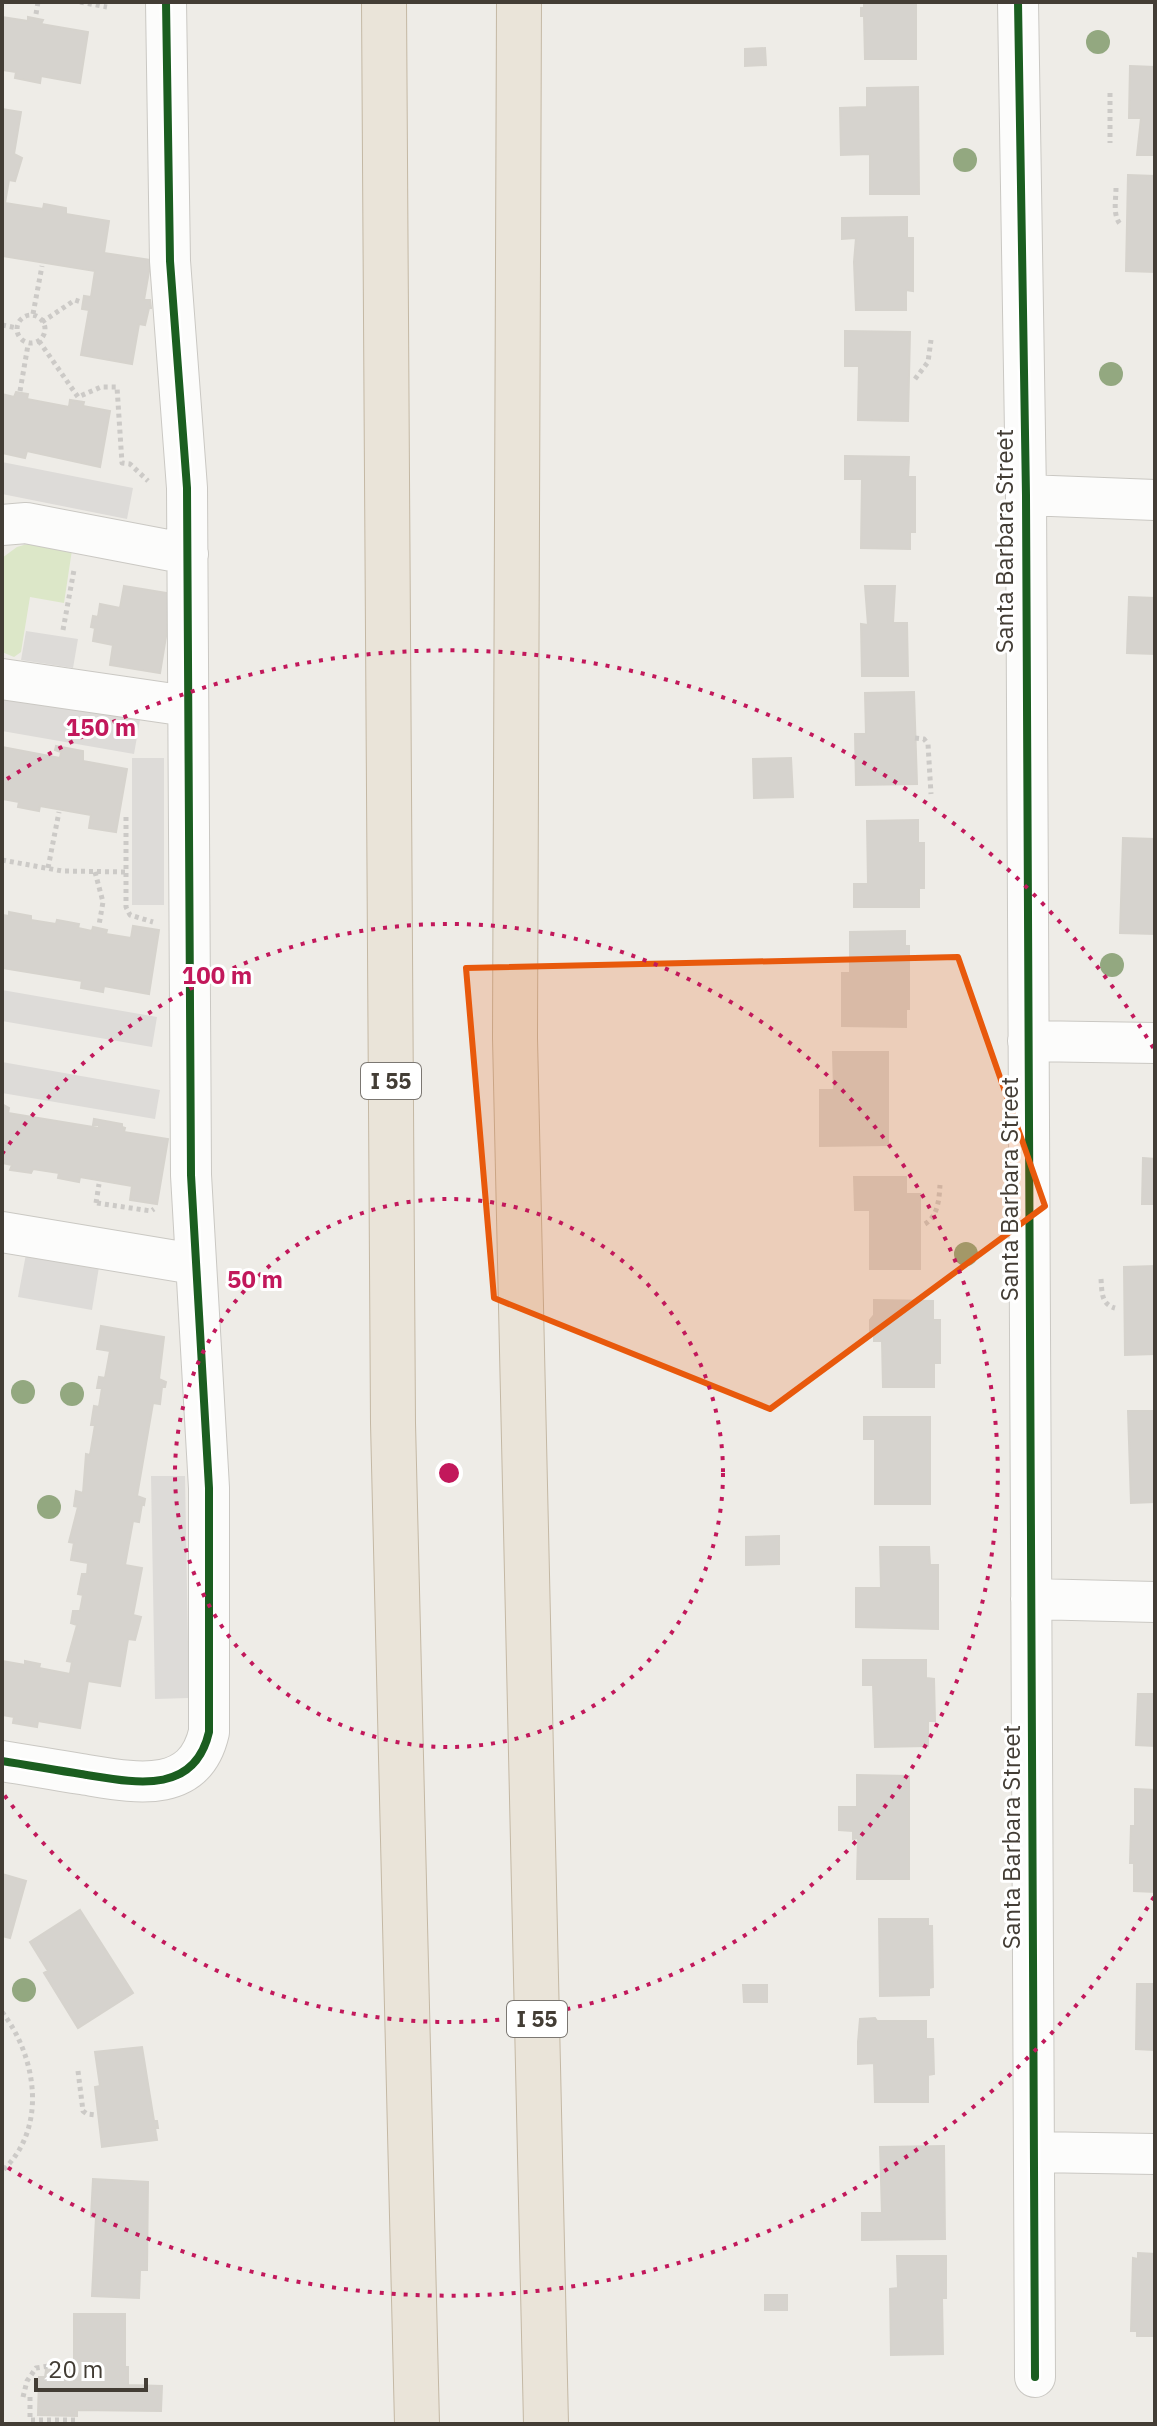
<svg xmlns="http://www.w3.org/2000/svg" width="1157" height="2426" font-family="'IBM Plex Sans',sans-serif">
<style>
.green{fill:#dce7c8}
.parking{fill:#dddbd8}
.building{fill:#d6d3ce;stroke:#d6d3cd;stroke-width:2}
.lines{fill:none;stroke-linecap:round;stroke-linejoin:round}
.minor-casing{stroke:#cac8c3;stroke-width:42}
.highway-casing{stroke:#c4b8a4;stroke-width:46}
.path{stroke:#cccac7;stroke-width:5;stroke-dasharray:4 4;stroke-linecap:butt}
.minor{stroke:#fcfcfb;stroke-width:40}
.highway{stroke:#eae4d9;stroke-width:44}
.cycleway-casing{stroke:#fff;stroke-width:13}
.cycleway{stroke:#1b5e20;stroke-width:8}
.tree{fill:#93a880}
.marked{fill:#e8590c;fill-opacity:0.2;stroke:#e8590c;stroke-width:6;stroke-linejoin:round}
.ring{fill:none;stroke:#c2185b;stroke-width:4;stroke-dasharray:4 8}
.labels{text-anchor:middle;stroke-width:6;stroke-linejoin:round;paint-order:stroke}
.shield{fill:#fff;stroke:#7b7772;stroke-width:2}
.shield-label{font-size:22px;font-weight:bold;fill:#433d35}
.street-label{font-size:24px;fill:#433d35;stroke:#fff}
.centre{fill:#c2185b;stroke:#fff;stroke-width:4}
.ring-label{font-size:24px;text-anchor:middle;font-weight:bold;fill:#c2185b;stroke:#fff;stroke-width:6;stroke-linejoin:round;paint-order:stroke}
</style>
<rect width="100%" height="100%" fill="#eeece7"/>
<path class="green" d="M 27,544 L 72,550 L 64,603 L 30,597 L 21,652 L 14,657 L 2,652 L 2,558 L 17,547 Z"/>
<path class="parking" d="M 2,462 L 133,488 L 127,519 L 2,494 Z
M 26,631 L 78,639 L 73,668 L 21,660 Z
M 2,696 L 140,720 L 134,754 L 2,731 Z
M 132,758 L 164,758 L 164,905 L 132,905 Z
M 2,990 L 157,1017 L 152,1047 L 2,1021 Z
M 2,1062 L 160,1090 L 155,1119 L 2,1093 Z
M 26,1254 L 99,1267 L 92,1310 L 18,1297 Z
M 151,1476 L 185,1476 L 189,1698 L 155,1699 Z"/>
<path class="building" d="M 836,2 L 916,2 L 916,59 L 865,59 L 864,16 L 861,16 L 861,8 L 864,8 L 864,2 Z
M 2,17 L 28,21 L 28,17 L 43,20 L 41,24 L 88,32 L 80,83 L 41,76 L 40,83 L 15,78 L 16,72 L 2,70 Z
M 765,48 L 766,65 L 745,66 L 745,49 Z
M 1130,66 L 1155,67 L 1155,155 L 1137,155 L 1141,118 L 1129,118 Z
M 918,87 L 919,194 L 870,194 L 870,154 L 841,155 L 840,108 L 867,107 L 867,88 Z
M 2,109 L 21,112 L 14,154 L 22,158 L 15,181 L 9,180 L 5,203 L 43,209 L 44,204 L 66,208 L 66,214 L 109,221 L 104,253 L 151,260 L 144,300 L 150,300 L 151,308 L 149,308 L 145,325 L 139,324 L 132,364 L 81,355 L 89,310 L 82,309 L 84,296 L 91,297 L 95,271 L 2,256 Z
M 1128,175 L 1155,176 L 1155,272 L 1126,271 Z
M 907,217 L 907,238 L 913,238 L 913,291 L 906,290 L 906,310 L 856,310 L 854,262 L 856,238 L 842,239 L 842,218 Z
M 845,331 L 910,332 L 908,421 L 858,420 L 859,366 L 845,366 Z
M 16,392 L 28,394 L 27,399 L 69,407 L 70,400 L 84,402 L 83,406 L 110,411 L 100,467 L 27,451 L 25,458 L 2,453 L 2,394 L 14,397 Z
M 845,456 L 909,457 L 908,477 L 915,477 L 915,532 L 910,532 L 910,549 L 861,548 L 862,479 L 845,479 Z
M 124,586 L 173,594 L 160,673 L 110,665 L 113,645 L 93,641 L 95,628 L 91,627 L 93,616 L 98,617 L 100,604 L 120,608 Z
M 865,586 L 895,586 L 893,623 L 907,623 L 908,676 L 862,676 L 861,624 L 868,625 Z
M 1129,597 L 1155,598 L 1155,654 L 1127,653 Z
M 914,692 L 917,784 L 856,785 L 855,734 L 866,734 L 865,693 Z
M 56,746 L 83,751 L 83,761 L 127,769 L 116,832 L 89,828 L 91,815 L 40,806 L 39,811 L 18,807 L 19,802 L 2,799 L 2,747 L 60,758 L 61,752 L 55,750 Z
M 791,758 L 793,797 L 754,798 L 753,759 Z
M 918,820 L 918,843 L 924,843 L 924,888 L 919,888 L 919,907 L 854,907 L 854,884 L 868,884 L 867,821 Z
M 1123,838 L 1155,839 L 1155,934 L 1120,933 Z
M 9,912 L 31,916 L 31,920 L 56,924 L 57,920 L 79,924 L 78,928 L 92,931 L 93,927 L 107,930 L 106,934 L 131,938 L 133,926 L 159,930 L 149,994 L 104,986 L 103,992 L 81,988 L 82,981 L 2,968 L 2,915 L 9,916 Z
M 905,931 L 905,946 L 909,946 L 909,1009 L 906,1009 L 906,1027 L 842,1026 L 842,973 L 850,973 L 850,932 Z
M 833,1052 L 888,1052 L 888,1145 L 820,1146 L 820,1090 L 834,1090 Z
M 2,1104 L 9,1108 L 8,1113 L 99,1128 L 99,1125 L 93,1125 L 94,1119 L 122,1124 L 122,1127 L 125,1128 L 124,1132 L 168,1139 L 157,1204 L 130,1200 L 132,1186 L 80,1177 L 79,1182 L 58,1178 L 59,1173 L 33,1169 L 31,1173 L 10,1170 L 12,1165 L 2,1163 Z
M 1143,1158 L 1155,1159 L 1155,1204 L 1142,1204 Z
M 854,1177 L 906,1177 L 906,1194 L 920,1194 L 920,1269 L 870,1269 L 870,1210 L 855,1210 Z
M 1155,1266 L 1155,1354 L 1125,1355 L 1124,1267 Z
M 874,1300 L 933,1301 L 933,1320 L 940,1320 L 940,1363 L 934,1363 L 934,1387 L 883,1387 L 882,1341 L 874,1341 L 874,1334 L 870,1331 L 870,1320 L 874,1315 Z
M 101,1326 L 164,1337 L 159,1379 L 166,1382 L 165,1387 L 162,1387 L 160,1404 L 153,1403 L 137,1496 L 145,1499 L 144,1505 L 142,1504 L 139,1522 L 133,1521 L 125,1565 L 142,1568 L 133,1615 L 141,1617 L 135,1640 L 128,1639 L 120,1686 L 88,1681 L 80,1728 L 38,1721 L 37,1727 L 13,1723 L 14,1717 L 2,1715 L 2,1661 L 25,1665 L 25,1661 L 40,1664 L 39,1668 L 70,1674 L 72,1662 L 67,1661 L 77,1625 L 71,1623 L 73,1611 L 80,1611 L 83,1595 L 78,1594 L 82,1574 L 87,1574 L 88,1563 L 71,1560 L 74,1543 L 69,1542 L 78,1507 L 74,1506 L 76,1491 L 83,1493 L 86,1454 L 90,1455 L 95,1425 L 91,1425 L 94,1406 L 99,1407 L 102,1388 L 97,1388 L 99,1377 L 105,1378 L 110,1351 L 97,1349 Z
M 1128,1411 L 1155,1411 L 1155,1502 L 1131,1503 Z
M 864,1417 L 930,1417 L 930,1504 L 875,1504 L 875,1439 L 864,1439 Z
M 779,1536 L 779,1564 L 746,1565 L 746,1537 Z
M 880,1547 L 929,1547 L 930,1565 L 938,1565 L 938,1629 L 856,1627 L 856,1588 L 881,1588 Z
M 863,1660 L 926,1660 L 926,1678 L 934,1679 L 935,1721 L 928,1721 L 928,1746 L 875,1747 L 873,1685 L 863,1685 Z
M 1138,1694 L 1155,1694 L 1155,1746 L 1136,1745 Z
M 857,1775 L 909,1776 L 909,1879 L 857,1879 L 858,1838 L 853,1839 L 853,1831 L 839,1830 L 839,1807 L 857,1807 Z
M 1135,1789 L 1155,1790 L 1155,1892 L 1134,1891 L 1134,1863 L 1130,1863 L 1131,1826 L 1135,1826 Z
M 2,1874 L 26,1881 L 10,1938 L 2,1936 Z
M 80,1910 L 133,1993 L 78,2028 L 44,1973 L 48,1971 L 30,1942 Z
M 879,1919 L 928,1919 L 928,1926 L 932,1926 L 933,1987 L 929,1988 L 929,1995 L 880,1996 Z
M 1137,1984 L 1155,1984 L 1155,2056 L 1154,2050 L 1136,2049 Z
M 743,1985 L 767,1985 L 767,2002 L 744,2002 Z
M 875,2018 L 877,2021 L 926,2021 L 926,2039 L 933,2039 L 934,2074 L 928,2075 L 928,2102 L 875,2102 L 874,2063 L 858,2064 L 858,2042 L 860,2019 Z
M 142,2047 L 154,2121 L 157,2121 L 158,2128 L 155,2128 L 157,2140 L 102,2147 L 95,2087 L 100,2086 L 95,2052 Z
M 944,2146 L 945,2239 L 862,2240 L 862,2213 L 882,2213 L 880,2147 Z
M 93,2179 L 148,2182 L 147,2270 L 140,2270 L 139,2298 L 92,2296 L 96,2217 L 91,2217 Z
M 1138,2253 L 1155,2254 L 1155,2336 L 1137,2336 L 1137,2331 L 1131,2331 L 1133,2258 L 1138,2259 Z
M 897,2256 L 946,2256 L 946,2298 L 942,2298 L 943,2354 L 891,2355 L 890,2289 L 898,2288 Z
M 765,2295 L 787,2295 L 787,2310 L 765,2310 Z
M 74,2314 L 125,2314 L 125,2367 L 128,2367 L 128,2385 L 162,2386 L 161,2411 L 77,2410 L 77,2416 L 38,2415 L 39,2377 L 45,2377 L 46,2370 L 74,2370 Z"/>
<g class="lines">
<defs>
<path id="minor" d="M 1018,2 L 1026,495 L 1035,2377
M 1026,495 L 1155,500
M 2,525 L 26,523 L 188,554
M 2,679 L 187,706
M 1028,1041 L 1155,1043
M 2,1232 L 194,1264
M 1031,1599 L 1155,1602
M 2,1761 C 28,1765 55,1770 81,1774 C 132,1782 194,1797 209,1732 L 209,1488 L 191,1175 L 187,488 L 170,261 L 166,2
M 1034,2152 L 1155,2154"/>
<path id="highway" d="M 384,2 L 393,1423 L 417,2424
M 519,2 L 515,1038 L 546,2424"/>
</defs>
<use href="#minor" class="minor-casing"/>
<use href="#highway" class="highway-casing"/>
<path class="path" d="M 80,2 L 107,7
M 36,14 L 38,2
M 1110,93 L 1110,143
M 1116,188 C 1116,201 1112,217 1122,226
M 33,314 L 42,266
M17 329a14 14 0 1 1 28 0a14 14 0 1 1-28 0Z
M 42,322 L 75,300 L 81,302
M 2,325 L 17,328
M 39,341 L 78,397 L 101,387 L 117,387 L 122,463 L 130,464 L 148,481
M 915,379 L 928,362 L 931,340
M 20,391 L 28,345
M 63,630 L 74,570
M 915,738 L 924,739 L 928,744 L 931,794
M 126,817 L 126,907 L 130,915 L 153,922
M 2,860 L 62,871 L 126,872
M 48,868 L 59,812
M 95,872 L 103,902 L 99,925
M 96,1203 L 99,1184
M 97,1203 L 151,1211 L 154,1209
M 925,1224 C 938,1216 939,1200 940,1185
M 1101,1279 C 1102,1292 1101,1304 1115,1308
M 2,2012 C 37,2057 48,2129 2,2171
M 78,2071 L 83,2111 L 87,2114 L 96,2115
M 23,2397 L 27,2381 L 36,2368 L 62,2364
M 30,2397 L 30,2420 L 78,2420"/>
<use href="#minor" class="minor"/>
<use href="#highway" class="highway"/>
<defs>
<path id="cycleway" d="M 1018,2 L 1026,495 L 1035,2377
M 2,1761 C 28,1765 55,1770 81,1774 C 132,1782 194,1797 209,1732 L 209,1488 L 191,1175 L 187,488 L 170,261 L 166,2"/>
</defs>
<use href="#cycleway" class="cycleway-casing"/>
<use href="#cycleway" class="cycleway"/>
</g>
<g class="tree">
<circle cx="1098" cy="42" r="12"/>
<circle cx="965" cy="160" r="12"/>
<circle cx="1111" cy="374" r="12"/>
<circle cx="1112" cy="965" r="12"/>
<circle cx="966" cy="1254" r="12"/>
<circle cx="23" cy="1392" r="12"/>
<circle cx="72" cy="1394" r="12"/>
<circle cx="49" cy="1507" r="12"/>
<circle cx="24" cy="1990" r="12"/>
</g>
<path class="marked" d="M 958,957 L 1045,1206 L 770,1409 L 494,1298 L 466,968 Z"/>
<g class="ring">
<circle cx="449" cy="1473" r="274"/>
<path d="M2 1154A549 549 0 1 1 2 1792"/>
<path d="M1154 1897A823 823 0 0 1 7 2167M7 779A823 823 0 0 1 1154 1049"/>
</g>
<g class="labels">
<g class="shield">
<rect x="361" y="1063" width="60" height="36" rx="6"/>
<rect x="507" y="2001" width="60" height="36" rx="6"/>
</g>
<g class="shield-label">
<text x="391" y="1089">I 55</text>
<text x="537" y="2027">I 55</text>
</g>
<g class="street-label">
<text transform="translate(1005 541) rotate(-90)" y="8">Santa Barbara Street</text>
<text transform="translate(1010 1189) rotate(-90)" y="8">Santa Barbara Street</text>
<text transform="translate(1012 1837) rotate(-90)" y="8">Santa Barbara Street</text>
</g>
</g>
<circle cx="449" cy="1473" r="12" class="centre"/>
<g class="ring-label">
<text x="101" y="736">150 m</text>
<text x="217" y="984">100 m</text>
<text x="255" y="1288">50 m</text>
</g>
<rect width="1157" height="2426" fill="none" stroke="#433d35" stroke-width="8"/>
<path d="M36 2378v12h110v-12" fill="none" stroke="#433d35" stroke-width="4"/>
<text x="48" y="2378" font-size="24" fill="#433d35" stroke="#ffffff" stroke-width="6" paint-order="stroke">20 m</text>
</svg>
